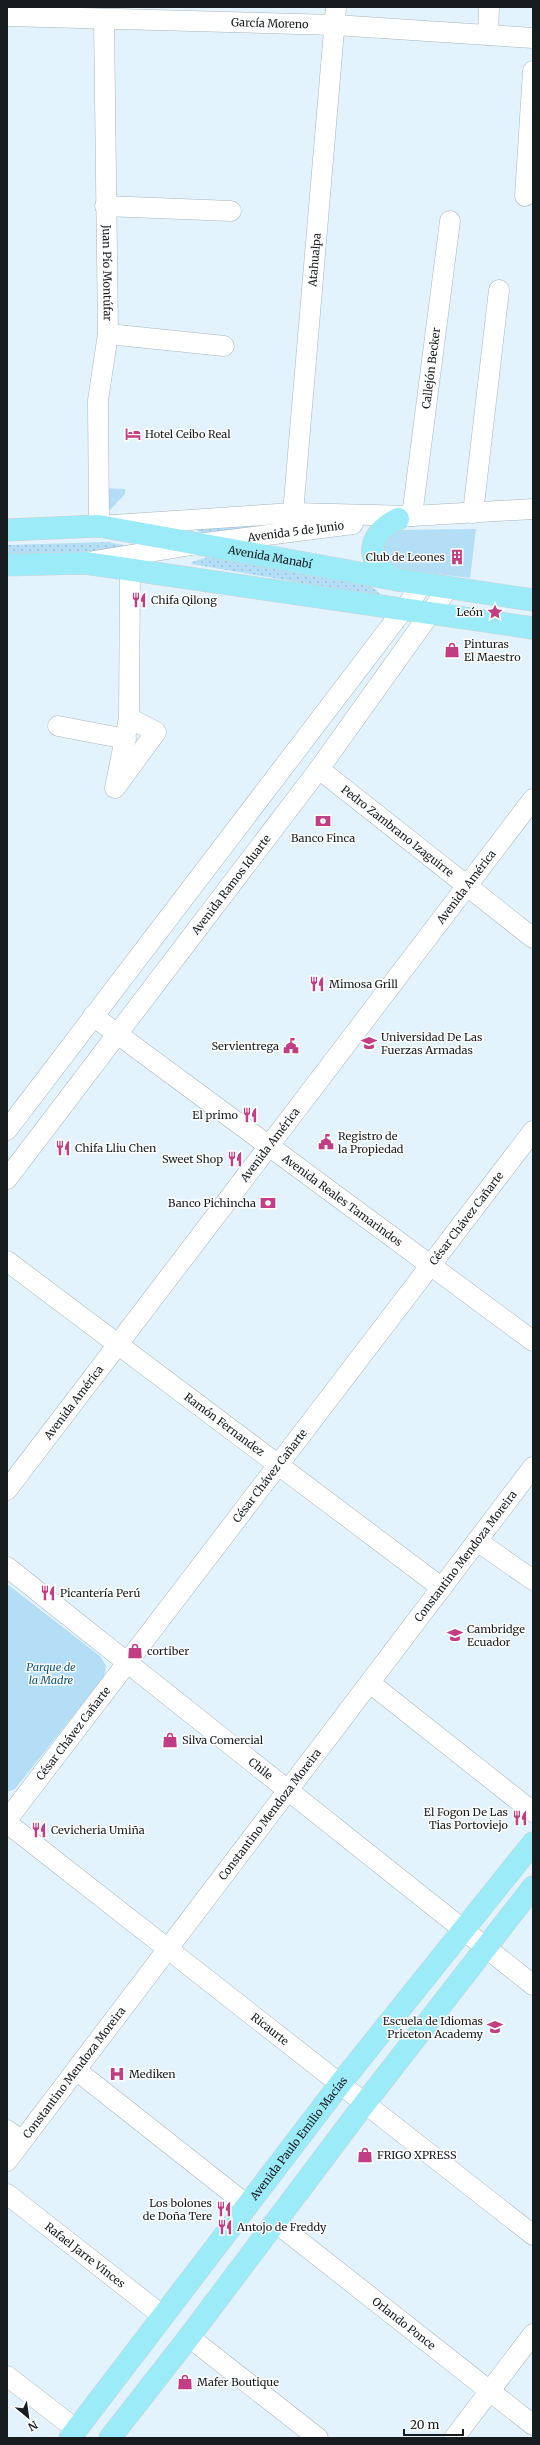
<svg xmlns="http://www.w3.org/2000/svg" width="540" height="2445" font-family="Merriweather,serif">
<style>
.grass{fill:url(#grass-dots)}
.green{fill:#b4def6}
.lines{fill:none;stroke-linecap:round;stroke-linejoin:round}
.minor-casing{stroke:#a7b6be;stroke-width:21}
.major-casing{stroke:#d1d2d2;stroke-width:23}
.minor{stroke:#fff;stroke-width:20}
.major{stroke:#9bebf8;stroke-width:22}
.labels{text-anchor:middle;stroke-width:3;stroke-linejoin:round;paint-order:stroke}
.street-label{font-size:11px;fill:#171c1f;stroke:#fff}
.poi-label{font-size:11px;fill:#171c1f;stroke:#fff;text-anchor:start}
.park-label{font-size:11px;font-style:italic;fill:#115573;stroke:#fff}
</style>
<defs>
<pattern id="grass-dots" width="8" height="8" patternUnits="userSpaceOnUse"><rect width="8" height="8" fill="#b4def6"/><path d="M2 2h.1M6 6h.1" fill="none" stroke="#9abed2" stroke-width="1.8" stroke-linecap="round"/></pattern>
</defs>
<rect width="100%" height="100%" fill="#e3f3fd"/>
<path class="grass" d="M 318,521 L 202,534 L 195,529 Z
M 108,542 L 133,547 L 106,551 L 7,554 L 7,545 Z
M 208,557 L 371,586 L 384,597 L 191,564 L 192,562 Z"/>
<path class="green" d="M 101,488 L 125,489 L 125,494 L 110,510 L 106,508 Z
M 476,529 L 470,578 L 394,569 L 388,566 L 379,547 L 395,530 Z
M 7,1584 L 100,1656 L 106,1666 L 104,1677 L 15,1789 L 7,1792 Z"/>
<g class="lines">
<defs>
<g id="minor">
<path id="s1" d="M 7,16 L 335,25 L 533,38"/>
<path id="s2" d="M 104,19 L 108,334 L 98,400 L 99,526 L 293,513 L 412,516 L 533,509"/>
<path d="M 488,35 L 489,7"/>
<path d="M 525,196 L 533,71"/>
<path d="M 105,206 L 231,211"/>
<path d="M 108,334 L 224,346"/>
<path id="s3" d="M 293,513 L 336,7"/>
<path d="M 473,513 L 499,290"/>
<path id="s4" d="M 412,516 L 450,221"/>
<path id="s5" d="M 94,561 L 198,544 L 353,524"/>
<path d="M 129,718 L 156,732 L 115,788 L 129,718 L 130,569"/>
<path d="M 58,726 L 126,739"/>
<path id="s6" d="M 319,769 L 533,938"/>
<path id="s7" d="M 93,1016 L 533,1341"/>
<path d="M 7,1130 L 423,584"/>
<path id="s8" d="M 7,1179 L 319,769 L 449,587"/>
<path id="s9" d="M 7,1261 L 442,1588"/>
<path id="s10" d="M 7,1490 L 533,799"/>
<path d="M 477,1541 L 533,1580"/>
<path id="s11" d="M 7,1567 L 533,1985"/>
<path d="M 370,1683 L 533,1812"/>
<path id="s12" d="M 7,1820 L 533,1131"/>
<path id="s13" d="M 7,1823 L 533,2235"/>
<path d="M 76,2070 L 247,2205"/>
<path d="M 7,2130 L 22,2141"/>
<path id="s14" d="M 7,2161 L 533,1467"/>
<path id="s15" d="M 7,2194 L 163,2316"/>
<path id="s16" d="M 275,2222 L 533,2425"/>
<path d="M 189,2337 L 318,2438"/>
<path d="M 7,2376 L 77,2430"/>
<path d="M 454,2438 L 533,2334"/>
</g>
<g id="major">
<path id="s17" d="M 7,530 L 99,526 L 398,580 L 533,600"/>
<path d="M 7,565 L 85,563 L 533,628"/>
<path d="M 397,580 C 363,563 366,535 398,519"/>
<path id="s18" d="M 70,2438 L 340,2084 L 533,1843"/>
<path d="M 110,2438 L 189,2337 L 365,2103 L 533,1887"/>
</g>
</defs>
<use href="#minor" class="minor-casing"/>
<use href="#major" class="major-casing"/>
<use href="#minor" class="minor"/>
<use href="#major" class="major"/>
</g>
<defs>
<symbol id="hotel-bare" viewBox="-9 -9 18 18"><path d="M-6-4.5h1.5V1H6V5H4.5V3h-9V5H-6ZM-4 0a1.8 1.8 0 1 1 3.6 0ZM.5 0V-2.5h3Q6-2.5 6 0Z" fill="#c13e85" stroke="#fff" stroke-width="2.5" paint-order="stroke"/></symbol>
<symbol id="building-bare" viewBox="-9 -9 18 18"><path d="M-4-6H4V6H1V3H-1V6H-4ZM-2.5-4.3h1.7v1.8h-1.7ZM.8-4.3h1.7v1.8H.8ZM-2.5-1h1.7V.8h-1.7ZM.8-1h1.7V.8H.8Z" fill="#c13e85" stroke="#fff" stroke-width="2.5" paint-order="stroke"/></symbol>
<symbol id="restaurant-bare" viewBox="-9 -9 18 18"><path d="M-5-6h1v4h1v-4h1v4h1v-4h1v5L-1.5 .5V6h-2V.5L-5-1ZM5-6V6H3V1.5H1.5Q1.5-4 5-6Z" fill="#c13e85" stroke="#fff" stroke-width="2.5" paint-order="stroke"/></symbol>
<symbol id="sight-bare" viewBox="-9 -9 18 18"><path d="M0-6L1.8-2.2L6-1.7L2.9 1.2L3.7 5.4L0 3.3L-3.7 5.4L-2.9 1.2L-6-1.7L-1.8-2.2Z" fill="#c13e85" stroke="#fff" stroke-width="2.5" paint-order="stroke"/></symbol>
<symbol id="shop-bare" viewBox="-9 -9 18 18"><path d="M-5-2.5h2.3a2.7 3.5 0 0 1 5.4 0H5L5.5 6h-11ZM-1.5-2.5h3a1.5 2.3 0 0 0-3 0Z" fill="#c13e85" stroke="#fff" stroke-width="2.5" paint-order="stroke"/></symbol>
<symbol id="bank-bare" viewBox="-9 -9 18 18"><path d="M-6-4H6V4H-6ZM0-2.3a2.3 2.3 0 1 0 0 4.6a2.3 2.3 0 1 0 0-4.6Z" fill="#c13e85" stroke="#fff" stroke-width="2.5" paint-order="stroke"/></symbol>
<symbol id="university-bare" viewBox="-9 -9 18 18"><path d="M0-5L7-2L0 1L-7-2ZM-4 1L0 2.5L4 1V4Q0 6-4 4Z" fill="#c13e85" stroke="#fff" stroke-width="2.5" paint-order="stroke"/></symbol>
<symbol id="civic-bare" viewBox="-9 -9 18 18"><path d="M-.6-6.5H3V-4.5H.6V-3L4-1V1h2V6H-6V1h2V-1L-.6-3ZM-1.2 2.5V6h2.4V2.5Z" fill="#c13e85" stroke="#fff" stroke-width="2.5" paint-order="stroke"/></symbol>
<symbol id="hospital-bare" viewBox="-9 -9 18 18"><path d="M-5-5h3v3.5h4V-5h3V5h-3V1.5h-4V5h-3Z" fill="#c13e85" stroke="#fff" stroke-width="2.5" paint-order="stroke"/></symbol>
</defs>
<g fill-rule="evenodd">
<use href="#hotel-bare" x="122" y="423" width="22" height="22"/>
<use href="#building-bare" x="446" y="546" width="22" height="22"/>
<use href="#restaurant-bare" x="128" y="589" width="22" height="22"/>
<use href="#sight-bare" x="484" y="601" width="22" height="22"/>
<use href="#shop-bare" x="441" y="639" width="22" height="22"/>
<use href="#bank-bare" x="312" y="810" width="22" height="22"/>
<use href="#restaurant-bare" x="306" y="973" width="22" height="22"/>
<use href="#university-bare" x="358" y="1032" width="22" height="22"/>
<use href="#civic-bare" x="280" y="1035" width="22" height="22"/>
<use href="#restaurant-bare" x="239" y="1104" width="22" height="22"/>
<use href="#civic-bare" x="315" y="1131" width="22" height="22"/>
<use href="#restaurant-bare" x="52" y="1137" width="22" height="22"/>
<use href="#restaurant-bare" x="224" y="1148" width="22" height="22"/>
<use href="#bank-bare" x="257" y="1192" width="22" height="22"/>
<use href="#restaurant-bare" x="37" y="1582" width="22" height="22"/>
<use href="#university-bare" x="444" y="1624" width="22" height="22"/>
<use href="#shop-bare" x="124" y="1640" width="22" height="22"/>
<use href="#shop-bare" x="159" y="1729" width="22" height="22"/>
<use href="#restaurant-bare" x="509" y="1807" width="22" height="22"/>
<use href="#restaurant-bare" x="28" y="1819" width="22" height="22"/>
<use href="#university-bare" x="484" y="2016" width="22" height="22"/>
<use href="#hospital-bare" x="106" y="2063" width="22" height="22"/>
<use href="#shop-bare" x="354" y="2144" width="22" height="22"/>
<use href="#restaurant-bare" x="213" y="2198" width="22" height="22"/>
<use href="#restaurant-bare" x="214" y="2216" width="22" height="22"/>
<use href="#shop-bare" x="174" y="2371" width="22" height="22"/>
</g>
<g class="labels">
<g class="street-label">
<text dy="4" stroke="none"><textPath href="#s1" startOffset="263">García Moreno</textPath></text>
<text dy="4" stroke="none"><textPath href="#s3" startOffset="254">Atahualpa</textPath></text>
<text dy="4" stroke="none"><textPath href="#s2" startOffset="254">Juan Pío Montúfar</textPath></text>
<text dy="4" stroke="none"><textPath href="#s4" startOffset="149">Callejón Becker</textPath></text>
<text dy="4" stroke="none"><textPath href="#s5" startOffset="204">Avenida 5 de Junio</textPath></text>
<text dy="4" stroke="none"><textPath href="#s17" startOffset="266">Avenida Manabí</textPath></text>
<text dy="4" stroke="none"><textPath href="#s6" startOffset="100">Pedro Zambrano Izaguirre</textPath></text>
<text dy="4" stroke="none"><textPath href="#s8" startOffset="370">Avenida Ramos Iduarte</textPath></text>
<text dy="4" stroke="none"><textPath href="#s10" startOffset="758">Avenida América</textPath></text>
<text dy="4" stroke="none"><textPath href="#s10" startOffset="434">Avenida América</textPath></text>
<text dy="4" stroke="none"><textPath href="#s7" startOffset="310">Avenida Reales Tamarindos</textPath></text>
<text dy="4" stroke="none"><textPath href="#s12" startOffset="757">César Chávez Cañarte</textPath></text>
<text dy="4" stroke="none"><textPath href="#s10" startOffset="110">Avenida América</textPath></text>
<text dy="4" stroke="none"><textPath href="#s9" startOffset="272">Ramón Fernandez</textPath></text>
<text dy="4" stroke="none"><textPath href="#s12" startOffset="433">César Chávez Cañarte</textPath></text>
<text dy="4" stroke="none"><textPath href="#s14" startOffset="759">Constantino Mendoza Moreira</textPath></text>
<text dy="4" stroke="none"><textPath href="#s12" startOffset="109">César Chávez Cañarte</textPath></text>
<text dy="4" stroke="none"><textPath href="#s11" startOffset="324">Chile</textPath></text>
<text dy="4" stroke="none"><textPath href="#s14" startOffset="435">Constantino Mendoza Moreira</textPath></text>
<text dy="4" stroke="none"><textPath href="#s13" startOffset="334">Ricaurte</textPath></text>
<text dy="4" stroke="none"><textPath href="#s14" startOffset="111">Constantino Mendoza Moreira</textPath></text>
<text dy="4" stroke="none"><textPath href="#s18" startOffset="377">Avenida Paulo Emilio Macías</textPath></text>
<text dy="4" stroke="none"><textPath href="#s15" startOffset="99">Rafael Jarre Vinces</textPath></text>
<text dy="4" stroke="none"><textPath href="#s16" startOffset="164">Orlando Ponce</textPath></text>
</g>
<g class="poi-label">
<text x="145" y="438">Hotel Ceibo Real</text>
<text x="445" y="561" text-anchor="end">Club de Leones</text>
<text x="151" y="604">Chifa Qilong</text>
<text x="483" y="616" text-anchor="end">León</text>
<text x="464" y="648">Pinturas<tspan x="464" dy="13">El Maestro</tspan></text>
<text x="323" y="842" text-anchor="middle">Banco Finca</text>
<text x="329" y="988">Mimosa Grill</text>
<text x="381" y="1041">Universidad De Las<tspan x="381" dy="13">Fuerzas Armadas</tspan></text>
<text x="279" y="1050" text-anchor="end">Servientrega</text>
<text x="238" y="1119" text-anchor="end">El primo</text>
<text x="338" y="1140">Registro de<tspan x="338" dy="13">la Propiedad</tspan></text>
<text x="75" y="1152">Chifa Lliu Chen</text>
<text x="223" y="1163" text-anchor="end">Sweet Shop</text>
<text x="256" y="1207" text-anchor="end">Banco Pichincha</text>
<text x="60" y="1597">Picantería Perú</text>
<text x="467" y="1633">Cambridge<tspan x="467" dy="13">Ecuador</tspan></text>
<text x="147" y="1655">cortiber</text>
<text x="182" y="1744">Silva Comercial</text>
<text x="508" y="1816" text-anchor="end">El Fogon De Las<tspan x="508" dy="13">Tias Portoviejo</tspan></text>
<text x="51" y="1834">Cevicheria Umiña</text>
<text x="483" y="2025" text-anchor="end">Escuela de Idiomas<tspan x="483" dy="13">Priceton Academy</tspan></text>
<text x="129" y="2078">Mediken</text>
<text x="377" y="2159">FRIGO XPRESS</text>
<text x="212" y="2207" text-anchor="end">Los bolones<tspan x="212" dy="13">de Doña Tere</tspan></text>
<text x="237" y="2231">Antojo de Freddy</text>
<text x="197" y="2386">Mafer Boutique</text>
</g>
<g class="park-label">
<text x="51" y="1671">Parque de<tspan x="51" dy="13">la Madre</tspan></text>
</g>
</g>
<rect width="540" height="2445" fill="none" stroke="#171c1f" stroke-width="16"/>
<g transform="translate(28 2417) rotate(151)" stroke="#ffffff" stroke-width="3" paint-order="stroke">
<path d="M0-3L7 15L0 10L-7 15Z" fill="#171c1f"/>
<text y="-6" font-size="11" font-weight="bold" text-anchor="middle" fill="#171c1f">N</text>
</g>
<path d="M404 2429v6h59v-6" fill="none" stroke="#171c1f" stroke-width="2"/>
<text x="410" y="2429" font-size="12" fill="#171c1f" stroke="#ffffff" stroke-width="3" paint-order="stroke">20 m</text>
</svg>
